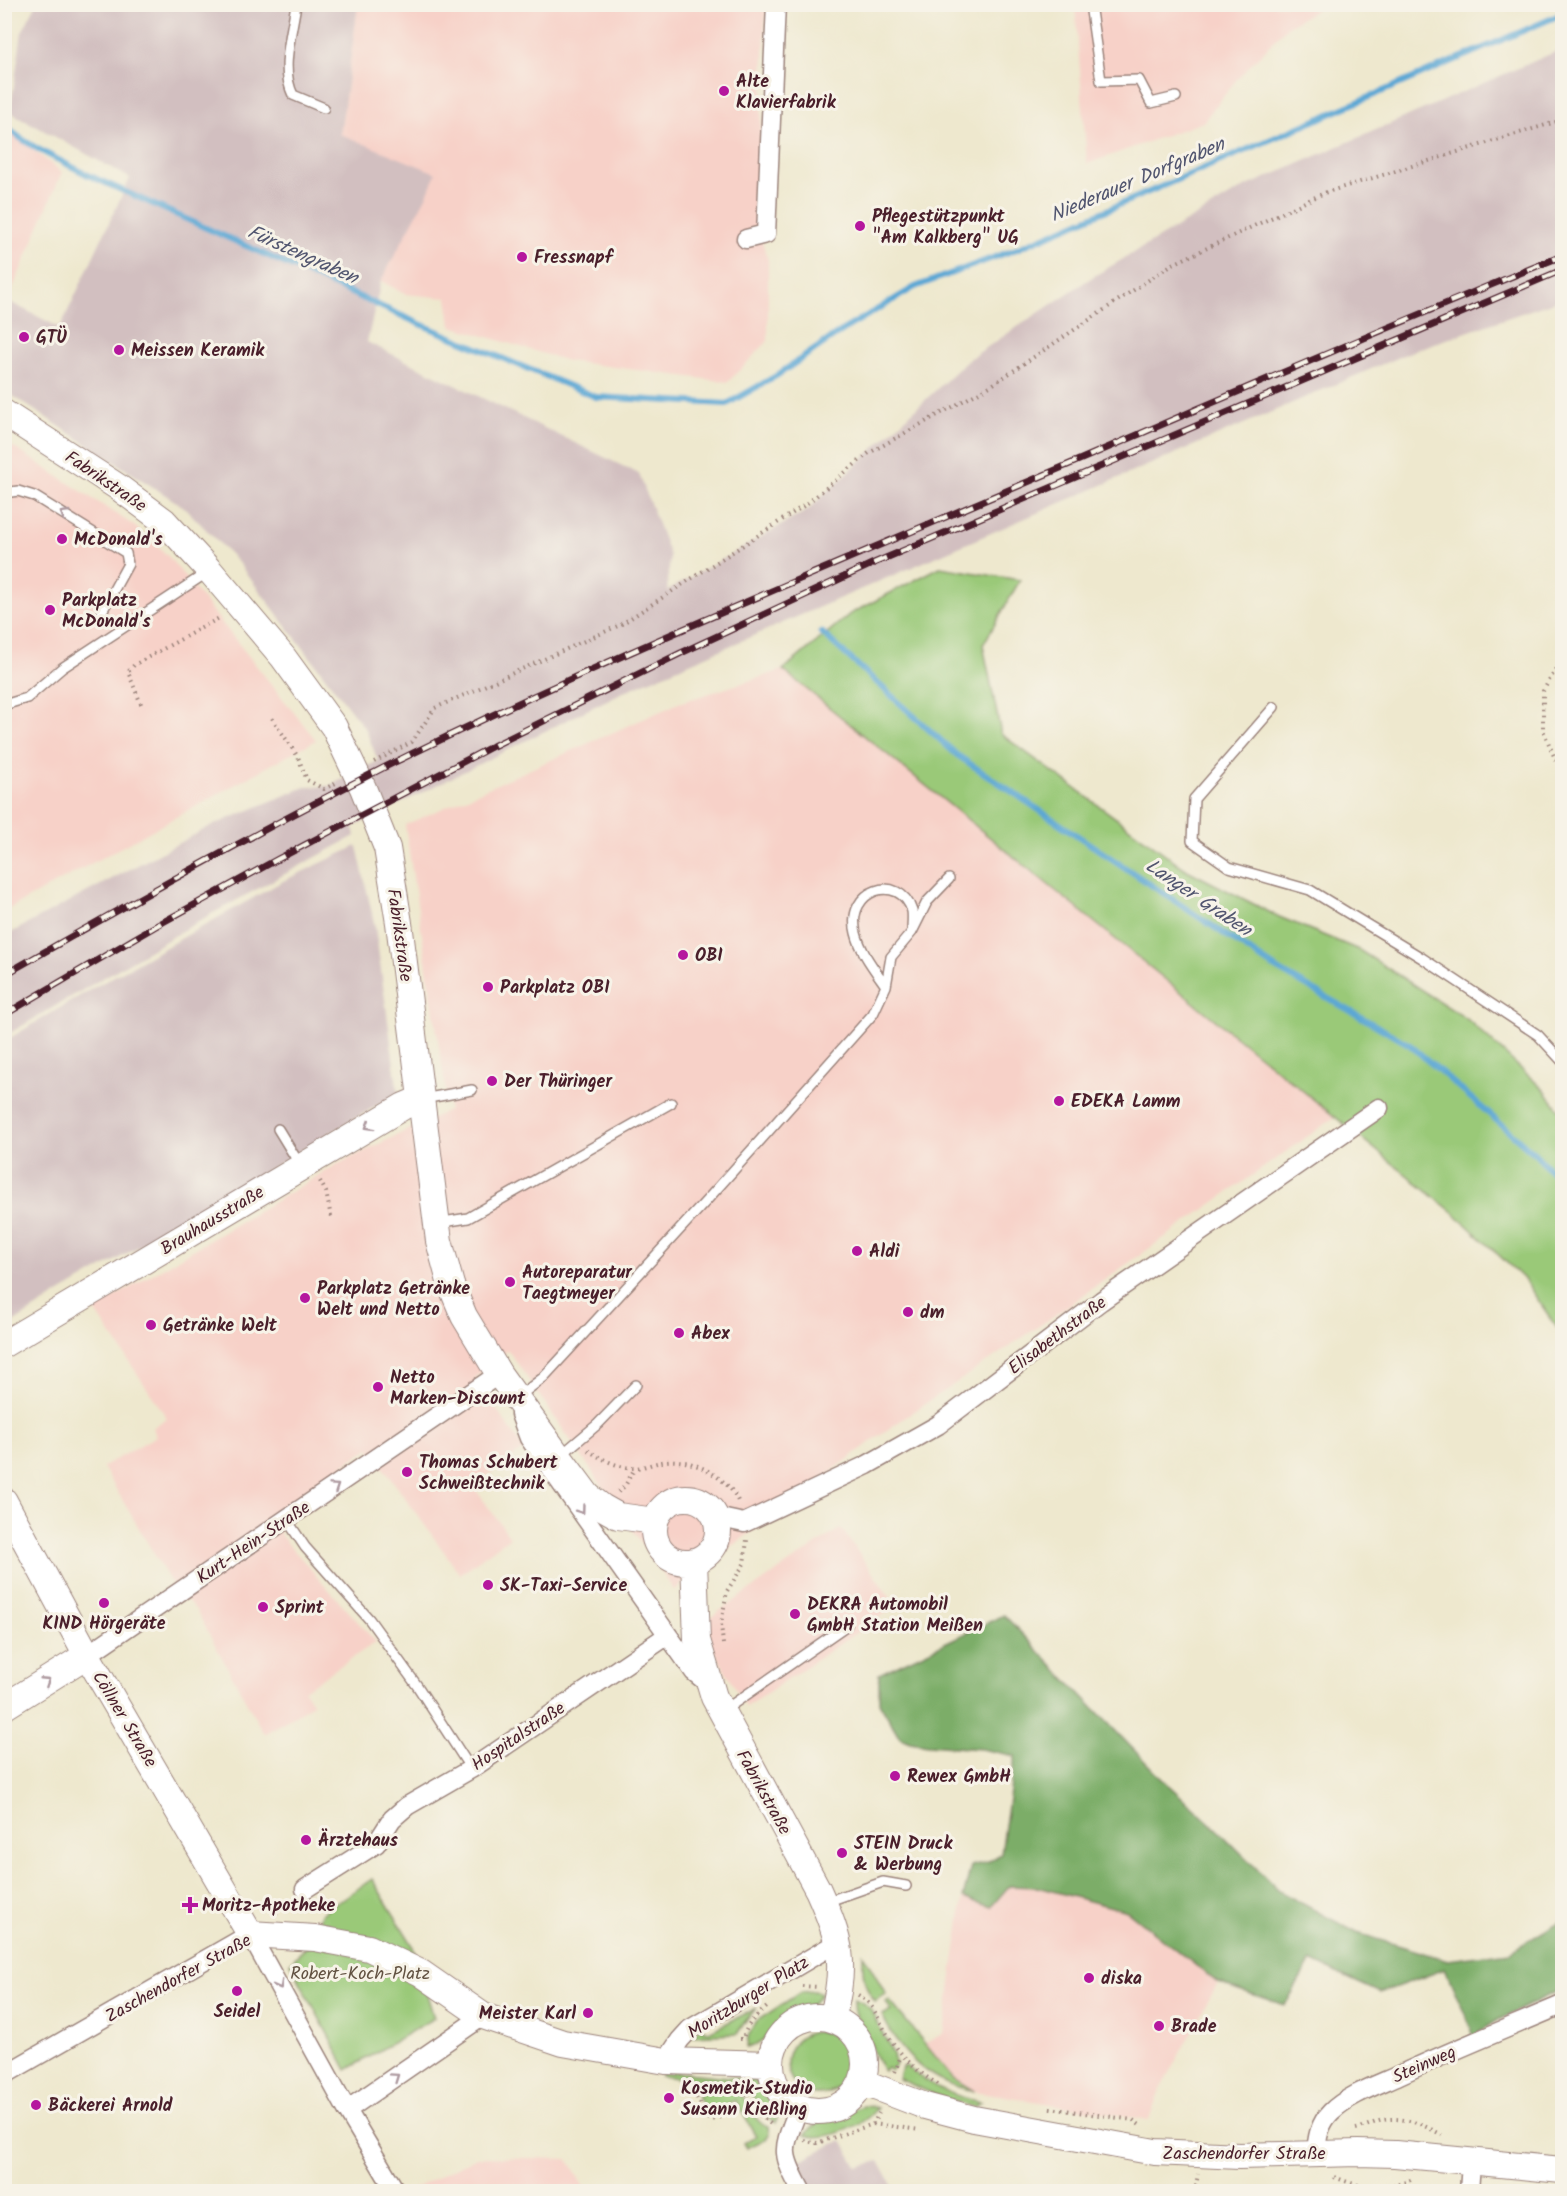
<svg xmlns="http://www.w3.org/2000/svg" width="1567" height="2196" font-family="Kalam,sans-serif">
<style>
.built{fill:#f7d1c8}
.industrial{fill:#d2bfc0}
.green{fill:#9ac978;stroke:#727452;stroke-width:1.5}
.forest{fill:#7bad68;stroke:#62664a;stroke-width:1.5}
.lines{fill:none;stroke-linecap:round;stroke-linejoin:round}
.stream{stroke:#5ba7d4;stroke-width:6}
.lane-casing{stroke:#9c847c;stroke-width:12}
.street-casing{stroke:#9c847c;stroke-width:21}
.secondary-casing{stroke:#9c847c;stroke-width:28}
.path{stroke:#9c847c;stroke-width:4;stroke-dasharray:1.5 4.5;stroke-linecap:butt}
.lane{stroke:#fff;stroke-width:9}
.street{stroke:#fff;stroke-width:18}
.secondary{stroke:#fff;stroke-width:26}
.rail-casing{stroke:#4a1f2b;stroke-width:7}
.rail{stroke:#f7f3e8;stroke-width:4.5;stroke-dasharray:14;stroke-linecap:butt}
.oneway{stroke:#ae9aa0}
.poi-dot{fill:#b5179e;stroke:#f7f3e8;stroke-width:2}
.labels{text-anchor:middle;stroke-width:6;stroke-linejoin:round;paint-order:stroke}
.poi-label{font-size:18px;font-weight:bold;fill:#4a1f2b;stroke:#f7f3e8;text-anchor:start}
.street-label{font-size:18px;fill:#4a1f2b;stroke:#f7f3e8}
.park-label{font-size:18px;fill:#625242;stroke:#f7f3e8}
.water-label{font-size:20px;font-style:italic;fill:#51556f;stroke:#f7f3e8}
</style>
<rect width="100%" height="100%" fill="#f7f3e8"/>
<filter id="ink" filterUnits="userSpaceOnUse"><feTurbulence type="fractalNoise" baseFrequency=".0167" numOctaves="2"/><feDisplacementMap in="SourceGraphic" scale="12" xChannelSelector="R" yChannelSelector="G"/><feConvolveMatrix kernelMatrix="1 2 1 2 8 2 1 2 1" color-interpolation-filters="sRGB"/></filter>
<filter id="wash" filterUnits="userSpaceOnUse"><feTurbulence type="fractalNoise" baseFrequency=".008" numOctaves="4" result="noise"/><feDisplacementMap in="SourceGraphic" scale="24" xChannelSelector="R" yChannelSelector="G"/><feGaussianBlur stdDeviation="1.35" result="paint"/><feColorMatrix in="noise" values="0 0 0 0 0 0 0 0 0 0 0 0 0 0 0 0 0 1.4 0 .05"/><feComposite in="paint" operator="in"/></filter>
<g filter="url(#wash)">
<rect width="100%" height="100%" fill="#eee8ce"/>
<path class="built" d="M 358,5 L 766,5 L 757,226 L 768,260 L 768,341 L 728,382 L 568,361 L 451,326 L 447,298 L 405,294 L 381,281 L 340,134 Z
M 1075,5 L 1325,5 L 1288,26 L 1237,79 L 1203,122 L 1087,164 Z
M 5,129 L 62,172 L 5,307 Z
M 4,441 L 133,525 L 168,556 L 316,740 L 5,911 Z
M 783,670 L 1335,1117 L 1048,1320 L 884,1432 L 674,1590 L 508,1350 L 475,1378 L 524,1449 L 473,1486 L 510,1537 L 460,1574 L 369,1448 L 271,1514 L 281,1536 L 376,1642 L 304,1690 L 313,1704 L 264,1734 L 196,1610 L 170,1581 L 103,1467 L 156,1436 L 152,1428 L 167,1418 L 94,1309 L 336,1165 L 449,1110 L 405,825 L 679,703 Z
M 841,1528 L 896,1606 L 746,1707 L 699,1625 Z
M 1009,1886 L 1037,1887 L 1127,1911 L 1218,1983 L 1160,2090 L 1149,2120 L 974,2091 L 953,2079 L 924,2044 L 944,2033 L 963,1898 L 991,1907 Z
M 477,2157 L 568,2159 L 587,2191 L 412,2192 L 411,2190 Z"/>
<path class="industrial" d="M 36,5 L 358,5 L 340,134 L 436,173 L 427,195 L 381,281 L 367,342 L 639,474 L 670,556 L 667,591 L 808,510 L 968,360 L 1091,278 L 1245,187 L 1562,49 L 1562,299 L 1415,350 L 625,691 L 353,827 L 355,836 L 211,914 L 5,1036 L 5,936 L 209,827 L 305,787 L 329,786 L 378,761 L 366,730 L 236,560 L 184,507 L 5,391 L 5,307 L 8,301 L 60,328 L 130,178 L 10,112 L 22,32 Z
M 357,846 L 375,927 L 398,1093 L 60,1293 L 5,1328 L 5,1041 L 93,988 L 283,881 Z
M 842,2140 L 857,2167 L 879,2161 L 895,2191 L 808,2191 L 792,2164 Z"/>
<path class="green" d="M 940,567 L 1020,580 L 983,645 L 1001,734 L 1187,870 L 1277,916 L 1359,950 L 1467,1019 L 1544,1090 L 1562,1113 L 1562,1335 L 1523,1278 L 1455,1214 L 783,670 L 850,614 Z
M 372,1879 L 412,1944 L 434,2018 L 347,2070 L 290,1963 L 315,1938 L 321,1914 Z
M 863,1954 L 886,1994 L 875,2001 C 863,1987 862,1972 863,1954 Z
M 815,1991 L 822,1993 C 811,2009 803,2008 788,2017 C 773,2027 766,2042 747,2048 L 748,2037 L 755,2022 L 801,1992 Z
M 854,1999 L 861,2002 L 870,2009 L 893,2054 L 895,2064 L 891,2071 L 887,2068 L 884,2071 C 876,2062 874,2052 869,2040 C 862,2026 853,2017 854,1999 Z
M 889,2000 L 953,2078 L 974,2091 C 929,2082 902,2057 882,2015 L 891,2011 L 886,2002 Z
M 757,2008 L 748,2017 L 737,2034 L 690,2036 L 701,2028 L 709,2032 Z
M787 2063a31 31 0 1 1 62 0a31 31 0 1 1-62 0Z
M 906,2066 C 928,2086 952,2096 981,2102 L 974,2107 L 945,2099 L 899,2079 L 902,2067 Z
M 664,2071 L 738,2078 L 737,2082 L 734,2084 L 660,2076 Z
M 748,2079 C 769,2084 781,2102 776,2123 C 764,2114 747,2095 748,2079 Z
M 704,2091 C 711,2091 728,2090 734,2092 C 751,2097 751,2122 768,2127 L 769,2134 L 766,2139 L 747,2148 L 744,2143 L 756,2136 L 735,2100 L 708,2115 L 697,2096 Z
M 863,2106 L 877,2107 C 867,2125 825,2142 805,2135 L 812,2127 L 820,2122 Z"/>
<path class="forest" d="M 1004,1615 L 1162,1779 L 1224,1836 L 1279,1891 L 1357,1933 L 1448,1960 L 1510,1952 L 1562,1920 L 1562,1989 L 1494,2022 L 1474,2035 L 1445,1969 L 1380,1993 L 1311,1961 L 1285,2005 L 1218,1983 L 1127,1911 L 1037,1887 L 1009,1886 L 991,1907 L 963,1898 L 971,1866 L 988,1862 L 1001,1854 L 1015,1756 L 981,1749 L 928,1745 L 910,1742 L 900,1738 L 879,1702 L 879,1674 Z"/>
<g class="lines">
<path class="stream" d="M 4,5 L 5,4
M 4,125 C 28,147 60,160 88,175 L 420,324 L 596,397 L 727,404 L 776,376 L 846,328 L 915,287 L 1014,250 L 1562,14
M 821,632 L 957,755 L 1275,968 L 1410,1045 L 1534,1153 L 1562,1183"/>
</g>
</g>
<g filter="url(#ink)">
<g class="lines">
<defs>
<path id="lane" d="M 296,4 C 292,33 280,69 293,95 L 324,108
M 1090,4 L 1101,81 L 1139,80 L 1151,103 L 1176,97
M 4,493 L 18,491 L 34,496 L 126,553 L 128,564 L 100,615
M 4,705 L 27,698 L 62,668 L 208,572
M 1274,707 L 1194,799 L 1192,841 L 1229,867 L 1310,890 L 1422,958 L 1538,1035 L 1562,1061
M 886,986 C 875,970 861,953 856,933 C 845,889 900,872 912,911 C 913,916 912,924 912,930
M 423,1099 L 472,1090
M 278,1129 L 300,1165
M 437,1223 L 468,1218 L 671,1103
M 518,1397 L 544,1377 L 707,1200 L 873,1014 L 886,986 L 891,957 L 912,932 L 927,902 L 949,879
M 560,1456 L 598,1424 L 636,1385
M 287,1520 L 305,1547 L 369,1619 L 418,1687 L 471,1769
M 723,1711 L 847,1625
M 826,1902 L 883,1882 L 906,1886"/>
<path id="street" d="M 746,239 L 766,234 L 776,4
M 520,1414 L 529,1438 L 694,1672 L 709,1684
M 716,1517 L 744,1523 L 867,1465 L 938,1425 L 1101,1301 L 1379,1108
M 87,1655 L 499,1374
M 305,1889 L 376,1844 L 392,1819 L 407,1806 L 471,1769 L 668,1635
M 666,2061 L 680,2040 L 690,2029 L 838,1942
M 4,2075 L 250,1934 L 347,2110 L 396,2192
M 799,2107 C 783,2150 779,2150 802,2192
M 347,2110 L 483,2016
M 1316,2154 C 1317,2138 1319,2124 1331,2112 C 1348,2095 1377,2085 1399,2075 C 1453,2050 1508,2028 1562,2005
M 1469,2192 L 1471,2162"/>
<path id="secondary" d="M 4,413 L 118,487 L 164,521 L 210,571 L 283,657 L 334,727 L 363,788 L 387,848 L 399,923 L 439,1241 L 451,1285 L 464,1316 L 499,1374 L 559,1457 L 588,1496 L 602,1507 L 618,1516 L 655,1521
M 4,1344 L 404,1106 L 421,1099
M654 1530a32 32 0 1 1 64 0a32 32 0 1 1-64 0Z
M 4,1501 L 87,1655 L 250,1934 L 315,1938 L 369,1948 L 421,1973 L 483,2016 L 563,2043 L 666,2061 L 771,2064
M 694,1561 L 697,1640 L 714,1697 L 818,1890 C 841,1941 847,1964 832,2019
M 4,1707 L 87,1655
M771 2064a47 47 0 1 1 94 0a47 47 0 1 1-94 0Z
M 862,2082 L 925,2106 L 974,2119 L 1155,2152 L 1239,2156 L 1358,2153 L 1395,2154 L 1562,2170"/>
</defs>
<use href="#lane" class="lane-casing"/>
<use href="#street" class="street-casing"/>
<use href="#secondary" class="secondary-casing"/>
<path class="path" d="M 1562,659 L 1543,691 L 1543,730 L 1562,775
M 141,704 L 128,672 L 134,665 L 221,617
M 272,718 L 298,757 L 307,780 L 324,789 L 336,783
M 374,762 L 412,742 L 435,708 L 620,625 L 805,505 L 869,453 L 992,385 L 1171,265 L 1324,193 L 1562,120
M 320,1181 L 326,1192 L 331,1217
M 588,1450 C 599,1458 621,1469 635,1468 C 649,1467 662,1459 677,1461 C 699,1462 732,1481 739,1504
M 618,1492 L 625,1486 L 635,1468
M 723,1644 L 721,1624 L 727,1591 L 744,1564 L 747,1540
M 276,1913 L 291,1901
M 802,1986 L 818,1987
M 858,1995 C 874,2004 877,2017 886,2032 C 899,2054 917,2073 940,2085
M 740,2039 L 743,2039 C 747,2023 755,2017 767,2007
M 895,2072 L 901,2055
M 743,2084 L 743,2088 L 761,2116 L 773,2126
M 684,2086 L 743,2088
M 691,2087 L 710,2121 L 720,2117
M 1050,2108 L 1133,2120 L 1141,2126
M 873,2124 L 920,2130
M 1356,2129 C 1365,2127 1374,2122 1383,2120 C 1405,2116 1424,2125 1442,2135
M 804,2140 L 817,2143 L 873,2124 L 879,2113
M 1334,2177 C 1365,2189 1382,2192 1413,2179
M 1195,2192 L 1198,2174"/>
<use href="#lane" class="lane"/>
<use href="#street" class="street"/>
<use href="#secondary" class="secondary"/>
<defs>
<path id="rail" d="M 4,975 C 129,903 255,833 383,768 C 581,669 787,585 990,498 C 1181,417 1370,333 1562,256
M 4,1015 L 154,927 L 278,859 L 493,746 L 681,653 L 874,563 L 1562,270"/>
</defs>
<use href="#rail" class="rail-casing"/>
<use href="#rail" class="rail"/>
</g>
<defs><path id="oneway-chevron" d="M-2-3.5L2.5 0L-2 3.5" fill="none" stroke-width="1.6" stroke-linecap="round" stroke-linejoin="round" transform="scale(1.5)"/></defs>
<g class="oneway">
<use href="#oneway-chevron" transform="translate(64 514) rotate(-149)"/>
<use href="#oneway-chevron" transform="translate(369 1126) rotate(149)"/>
<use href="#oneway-chevron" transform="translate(335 1487) rotate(-34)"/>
<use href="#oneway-chevron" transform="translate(581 1510) rotate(54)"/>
<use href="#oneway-chevron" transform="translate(46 1681) rotate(-33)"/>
<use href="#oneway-chevron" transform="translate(279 1985) rotate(62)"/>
<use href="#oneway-chevron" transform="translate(395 2077) rotate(-35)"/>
</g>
</g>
<g class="poi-dot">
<circle cx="724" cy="91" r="6"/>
<circle cx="860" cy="226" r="6"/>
<circle cx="522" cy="257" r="6"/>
<circle cx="24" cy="337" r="6"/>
<circle cx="119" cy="350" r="6"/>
<circle cx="62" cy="539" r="6"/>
<circle cx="50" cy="610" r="6"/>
<circle cx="683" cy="955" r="6"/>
<circle cx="488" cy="987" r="6"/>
<circle cx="492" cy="1081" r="6"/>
<circle cx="1059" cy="1101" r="6"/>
<circle cx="857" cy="1251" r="6"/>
<circle cx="510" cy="1282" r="6"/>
<circle cx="305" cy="1298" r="6"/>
<circle cx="908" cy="1312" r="6"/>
<circle cx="151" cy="1325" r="6"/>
<circle cx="679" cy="1333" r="6"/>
<circle cx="378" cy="1387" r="6"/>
<circle cx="407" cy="1472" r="6"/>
<circle cx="488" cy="1585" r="6"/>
<circle cx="104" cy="1603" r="6"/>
<circle cx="263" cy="1607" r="6"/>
<circle cx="795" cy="1614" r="6"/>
<circle cx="895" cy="1776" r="6"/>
<circle cx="306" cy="1840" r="6"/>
<circle cx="842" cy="1853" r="6"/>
<path d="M187 1896h6v6h6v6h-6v6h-6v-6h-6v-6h6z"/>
<circle cx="1089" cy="1978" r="6"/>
<circle cx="237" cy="1991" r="6"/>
<circle cx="588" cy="2013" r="6"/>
<circle cx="1159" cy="2026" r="6"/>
<circle cx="669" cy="2098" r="6"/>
<circle cx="36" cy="2105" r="6"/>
</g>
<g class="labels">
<g class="poi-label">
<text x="736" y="87">Alte<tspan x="736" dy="21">Klavierfabrik</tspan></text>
<text x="872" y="222">Pflegestützpunkt<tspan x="872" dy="21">"Am Kalkberg" UG</tspan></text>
<text x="534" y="263">Fressnapf</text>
<text x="36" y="343">GTÜ</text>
<text x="131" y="356">Meissen Keramik</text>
<text x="74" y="545">McDonald's</text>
<text x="62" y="606">Parkplatz<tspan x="62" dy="21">McDonald's</tspan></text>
<text x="695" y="961">OBI</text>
<text x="500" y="993">Parkplatz OBI</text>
<text x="504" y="1087">Der Thüringer</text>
<text x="1071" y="1107">EDEKA Lamm</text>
<text x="869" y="1257">Aldi</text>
<text x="522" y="1278">Autoreparatur<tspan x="522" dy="21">Taegtmeyer</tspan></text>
<text x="317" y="1294">Parkplatz Getränke<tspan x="317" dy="21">Welt und Netto</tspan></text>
<text x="920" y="1318">dm</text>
<text x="163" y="1331">Getränke Welt</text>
<text x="691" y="1339">Abex</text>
<text x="390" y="1383">Netto<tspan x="390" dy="21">Marken-Discount</tspan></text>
<text x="419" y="1468">Thomas Schubert<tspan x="419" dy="21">Schweißtechnik</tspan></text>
<text x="500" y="1591">SK-Taxi-Service</text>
<text x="807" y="1610">DEKRA Automobil<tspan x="807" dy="21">GmbH Station Meißen</tspan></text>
<text x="275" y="1613">Sprint</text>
<text x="104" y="1629" text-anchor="middle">KIND Hörgeräte</text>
<text x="907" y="1782">Rewex GmbH</text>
<text x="318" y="1846">Ärztehaus</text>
<text x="854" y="1849">STEIN Druck<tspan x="854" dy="21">&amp; Werbung</tspan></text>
<text x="202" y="1911">Moritz-Apotheke</text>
<text x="1101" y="1984">diska</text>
<text x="237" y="2017" text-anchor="middle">Seidel</text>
<text x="576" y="2019" text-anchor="end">Meister Karl</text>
<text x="1171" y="2032">Brade</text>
<text x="681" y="2094">Kosmetik-Studio<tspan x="681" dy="21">Susann Kießling</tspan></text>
<text x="48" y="2111">Bäckerei Arnold</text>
</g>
<g class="street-label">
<text transform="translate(106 481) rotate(34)" y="6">Fabrikstraße</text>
<text transform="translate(400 935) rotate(82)" y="6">Fabrikstraße</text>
<text transform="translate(212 1220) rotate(-31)" y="6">Brauhausstraße</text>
<text transform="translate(1057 1335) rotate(-37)" y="6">Elisabethstraße</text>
<text transform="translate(253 1542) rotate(-34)" y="6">Kurt-Hein-Straße</text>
<text transform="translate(125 1719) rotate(59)" y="6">Cöllner Straße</text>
<text transform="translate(518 1736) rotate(-34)" y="6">Hospitalstraße</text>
<text transform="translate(764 1792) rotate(61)" y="6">Fabrikstraße</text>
<text transform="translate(178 1978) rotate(-29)" y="6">Zaschendorfer Straße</text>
<text transform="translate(748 1997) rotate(-32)" y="6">Moritzburger Platz</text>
<text transform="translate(1424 2064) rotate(-24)" y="6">Steinweg</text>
<text x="1244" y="2159">Zaschendorfer Straße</text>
</g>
<g class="park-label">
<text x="360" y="1979">Robert-Koch-Platz</text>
</g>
<g class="water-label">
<text transform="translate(1137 179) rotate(-23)" y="7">Niederauer Dorfgraben</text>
<text transform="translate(303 254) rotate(24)" y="7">Fürstengraben</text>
<text transform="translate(1199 897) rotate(34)" y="7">Langer Graben</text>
</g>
</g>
<rect width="1567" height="2196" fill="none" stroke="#f7f3e8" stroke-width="24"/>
</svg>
